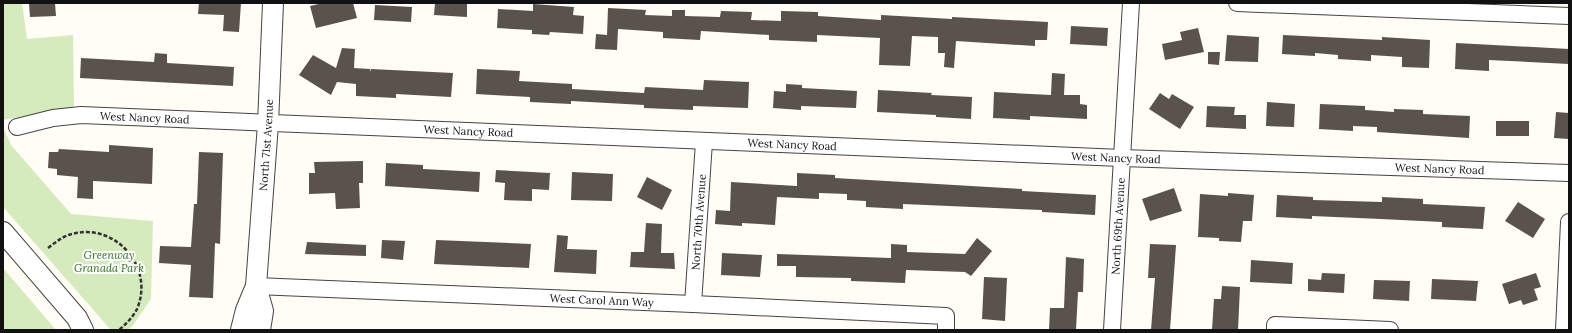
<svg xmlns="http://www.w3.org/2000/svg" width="1572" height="333" font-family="Lora,serif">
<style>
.green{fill:#d5ebbd}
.building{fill:#5a524d}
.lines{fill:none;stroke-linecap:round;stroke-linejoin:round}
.minor-casing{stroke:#444;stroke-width:18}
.tertiary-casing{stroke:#444;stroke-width:22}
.path{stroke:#333;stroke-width:2.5;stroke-dasharray:4 2;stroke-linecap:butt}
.minor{stroke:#fff;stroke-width:16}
.tertiary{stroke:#fff;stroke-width:20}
.labels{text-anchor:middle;stroke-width:4;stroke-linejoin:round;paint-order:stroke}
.street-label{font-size:11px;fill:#111;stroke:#fff}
.park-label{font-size:11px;font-style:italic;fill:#2f6b1f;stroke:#fff}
</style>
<rect width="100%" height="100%" fill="#fffdf5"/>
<path class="green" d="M 3,3 L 22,3 L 27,39 L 73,35 L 74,107 L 3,120 Z
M 3,127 L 11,145 L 71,214 L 153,221 L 151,299 L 134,324 L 128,330 L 111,330 L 3,207 Z
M 3,268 L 56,330 L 3,330 Z"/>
<path class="building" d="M 29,3 L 55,3 L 56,16 L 30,17 Z
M 199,3 L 241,3 L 239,32 L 223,31 L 224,15 L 198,14 Z
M 323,3 L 353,3 L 357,18 L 316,28 L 310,6 Z
M 435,3 L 467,3 L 467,17 L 434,15 Z
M 533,4 L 574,7 L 573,15 L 584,16 L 583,34 L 550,32 L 549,35 L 532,34 L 532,30 L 497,28 L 498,9 L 533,11 Z
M 375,5 L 412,7 L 411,22 L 374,20 Z
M 608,8 L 646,10 L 645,15 L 672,16 L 672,10 L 685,10 L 685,16 L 720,17 L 721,11 L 752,12 L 751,20 L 781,21 L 781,11 L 818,12 L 818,16 L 881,20 L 881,15 L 952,19 L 952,17 L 1048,22 L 1047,40 L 1035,40 L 1035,46 L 956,41 L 954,68 L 944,67 L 945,53 L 938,53 L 938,37 L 912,36 L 910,66 L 879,65 L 880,38 L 817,35 L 817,42 L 769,40 L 769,35 L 701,31 L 700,40 L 663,38 L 663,32 L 618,29 L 617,50 L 595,49 L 596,34 L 607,35 Z
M 1071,26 L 1108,28 L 1107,46 L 1070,44 Z
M 1198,28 L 1204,52 L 1165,60 L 1162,44 L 1182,40 L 1180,32 Z
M 1227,35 L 1259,37 L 1258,62 L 1225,61 Z
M 1283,35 L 1382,40 L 1382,37 L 1430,40 L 1429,68 L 1402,67 L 1402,57 L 1371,55 L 1371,61 L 1338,59 L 1338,55 L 1315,53 L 1315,56 L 1282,54 Z
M 1456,43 L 1569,49 L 1569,64 L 1489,60 L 1489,71 L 1455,69 Z
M 342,48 L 355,49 L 354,68 L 370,69 L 371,72 L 371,69 L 453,73 L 451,97 L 396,94 L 396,98 L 356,96 L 356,84 L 337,82 L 331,95 L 299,75 L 313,55 L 336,68 Z
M 1208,52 L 1220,52 L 1219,65 L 1208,64 Z
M 155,53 L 167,54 L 167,63 L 234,67 L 233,86 L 80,78 L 81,58 L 154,62 Z
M 477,69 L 520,71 L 519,81 L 572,84 L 572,89 L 644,93 L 645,87 L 703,90 L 704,80 L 749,82 L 748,108 L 693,106 L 693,110 L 644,108 L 644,105 L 571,101 L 571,104 L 530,102 L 530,97 L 476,94 Z
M 1052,73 L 1065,74 L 1064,95 L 1080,95 L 1080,104 L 1087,105 L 1087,119 L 1030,116 L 1030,120 L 993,118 L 994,92 L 1051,95 Z
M 786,84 L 802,85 L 802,88 L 857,91 L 856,108 L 801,106 L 801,110 L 773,108 L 774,91 L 786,92 Z
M 878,90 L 932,93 L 931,95 L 972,97 L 971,119 L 936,117 L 936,115 L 877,112 Z
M 1160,93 L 1169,99 L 1172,94 L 1194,107 L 1180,129 L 1149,109 Z
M 1267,102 L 1295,104 L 1294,127 L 1266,126 Z
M 1320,104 L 1365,106 L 1365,110 L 1394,112 L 1394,109 L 1423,110 L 1423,114 L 1470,116 L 1469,138 L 1377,132 L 1377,127 L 1353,126 L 1353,131 L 1319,129 Z
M 1207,106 L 1235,107 L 1234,115 L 1246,115 L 1246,129 L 1206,127 Z
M 1556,112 L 1569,113 L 1569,139 L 1554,138 Z
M 1496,121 L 1529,121 L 1529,136 L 1496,136 Z
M 109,145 L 153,148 L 152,184 L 93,181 L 93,199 L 77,198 L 78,177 L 57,175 L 57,169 L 48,168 L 49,152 L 58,152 L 59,149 L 109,152 Z
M 199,152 L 223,153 L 220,244 L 215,243 L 213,298 L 189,297 L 191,265 L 159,263 L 160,246 L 191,247 L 194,204 L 197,204 Z
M 363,161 L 363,183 L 359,183 L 360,208 L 336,209 L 335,193 L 309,194 L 309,173 L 315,173 L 314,162 Z
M 386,163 L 423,165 L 423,169 L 480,172 L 479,192 L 385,186 Z
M 496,170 L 550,173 L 549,190 L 532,189 L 532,201 L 504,200 L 505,183 L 495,182 Z
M 572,172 L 613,174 L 612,201 L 571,200 Z
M 797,173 L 835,175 L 835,178 L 1022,189 L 1022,191 L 1096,195 L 1095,215 L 1042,212 L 1042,210 L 903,204 L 903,209 L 866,207 L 866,201 L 847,200 L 847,194 L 819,193 L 819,199 L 777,197 L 775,225 L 742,223 L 742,226 L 715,224 L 716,210 L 730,211 L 731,182 L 797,186 Z
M 647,177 L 672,190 L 662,210 L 637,197 Z
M 1174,188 L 1182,211 L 1150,221 L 1142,199 Z
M 1228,193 L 1254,195 L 1252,221 L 1243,221 L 1241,242 L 1219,241 L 1219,238 L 1198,237 L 1200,194 L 1228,196 Z
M 1277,195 L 1313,197 L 1313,200 L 1382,202 L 1382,197 L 1423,199 L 1423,204 L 1485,207 L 1483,229 L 1442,227 L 1442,222 L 1381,219 L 1312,216 L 1312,219 L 1276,217 Z
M 1518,202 L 1545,219 L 1533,238 L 1505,221 Z
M 646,223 L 662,224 L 661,253 L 674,253 L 675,269 L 630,267 L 631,252 L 644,252 Z
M 557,235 L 568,236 L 567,249 L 597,250 L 596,274 L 554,272 Z
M 977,238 L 992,251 L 971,276 L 965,272 L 906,270 L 905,283 L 851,281 L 851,278 L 796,277 L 796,266 L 777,266 L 777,254 L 891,258 L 891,244 L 907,245 L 907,252 L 965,254 Z
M 382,240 L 405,241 L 403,260 L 381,258 Z
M 436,240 L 531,244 L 529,268 L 434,264 Z
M 307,242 L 366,245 L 366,256 L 305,254 Z
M 1150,244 L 1176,245 L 1170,330 L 1151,330 L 1155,278 L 1148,278 Z
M 722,253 L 762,255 L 760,277 L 721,275 Z
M 1066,257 L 1084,259 L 1083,292 L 1078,292 L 1076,330 L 1049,330 L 1050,308 L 1064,308 Z
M 1251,260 L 1293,263 L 1292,284 L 1250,282 Z
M 1322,273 L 1345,274 L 1344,293 L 1308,291 L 1308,279 L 1321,280 Z
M 1536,273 L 1541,287 L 1534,289 L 1538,300 L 1523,305 L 1521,300 L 1509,304 L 1502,284 Z
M 984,277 L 1007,278 L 1005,321 L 982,319 Z
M 1432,279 L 1478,281 L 1476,301 L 1431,299 Z
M 1374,280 L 1410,281 L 1409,301 L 1373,299 Z
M 1222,286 L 1240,287 L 1238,330 L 1212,330 L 1214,299 L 1221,299 Z"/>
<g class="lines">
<defs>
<g id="minor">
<path d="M 1237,3 L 1569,16"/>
<path id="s1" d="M 17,127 L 53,118 L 81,115 L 1122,158 L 1569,173"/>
<path id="s2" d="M 256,286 L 693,304 L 946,316 L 946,330"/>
<path id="s3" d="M 693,304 L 704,142"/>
<path id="s4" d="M 1112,330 L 1131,3"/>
<path d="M 1275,330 L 1275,325 L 1390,330"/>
<path d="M 1564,330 L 1569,222"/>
</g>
<g id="tertiary">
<path d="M 3,232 L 77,318 L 83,330"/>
<path d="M 256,286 L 263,311 L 260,330"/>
<path id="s5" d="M 241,330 L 246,310 L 256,286 L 268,124 L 273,3"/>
</g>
</defs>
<use href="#minor" class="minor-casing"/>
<use href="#tertiary" class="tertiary-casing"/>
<path class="path" d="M 48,248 C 56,242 63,236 72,234 C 115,222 155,267 137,309 C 133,317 126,324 119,330"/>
<use href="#minor" class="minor"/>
<use href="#tertiary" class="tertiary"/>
</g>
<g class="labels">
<g class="street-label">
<text dy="4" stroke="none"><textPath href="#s1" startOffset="129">West Nancy Road</textPath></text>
<text dy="4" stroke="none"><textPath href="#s1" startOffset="453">West Nancy Road</textPath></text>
<text dy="4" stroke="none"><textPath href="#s5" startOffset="188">North 71st Avenue</textPath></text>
<text dy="4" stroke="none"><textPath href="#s1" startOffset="777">West Nancy Road</textPath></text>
<text dy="4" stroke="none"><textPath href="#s1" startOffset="1101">West Nancy Road</textPath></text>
<text dy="4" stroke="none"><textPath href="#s1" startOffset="1425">West Nancy Road</textPath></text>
<text dy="4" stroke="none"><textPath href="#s3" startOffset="82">North 70th Avenue</textPath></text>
<text dy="4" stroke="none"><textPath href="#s4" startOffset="104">North 69th Avenue</textPath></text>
<text dy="4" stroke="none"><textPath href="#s2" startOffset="346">West Carol Ann Way</textPath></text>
</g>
<g class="park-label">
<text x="109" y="259">Greenway<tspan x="109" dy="13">Granada Park</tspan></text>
</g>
</g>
<rect width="1572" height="333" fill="none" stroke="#111111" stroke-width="8"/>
</svg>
